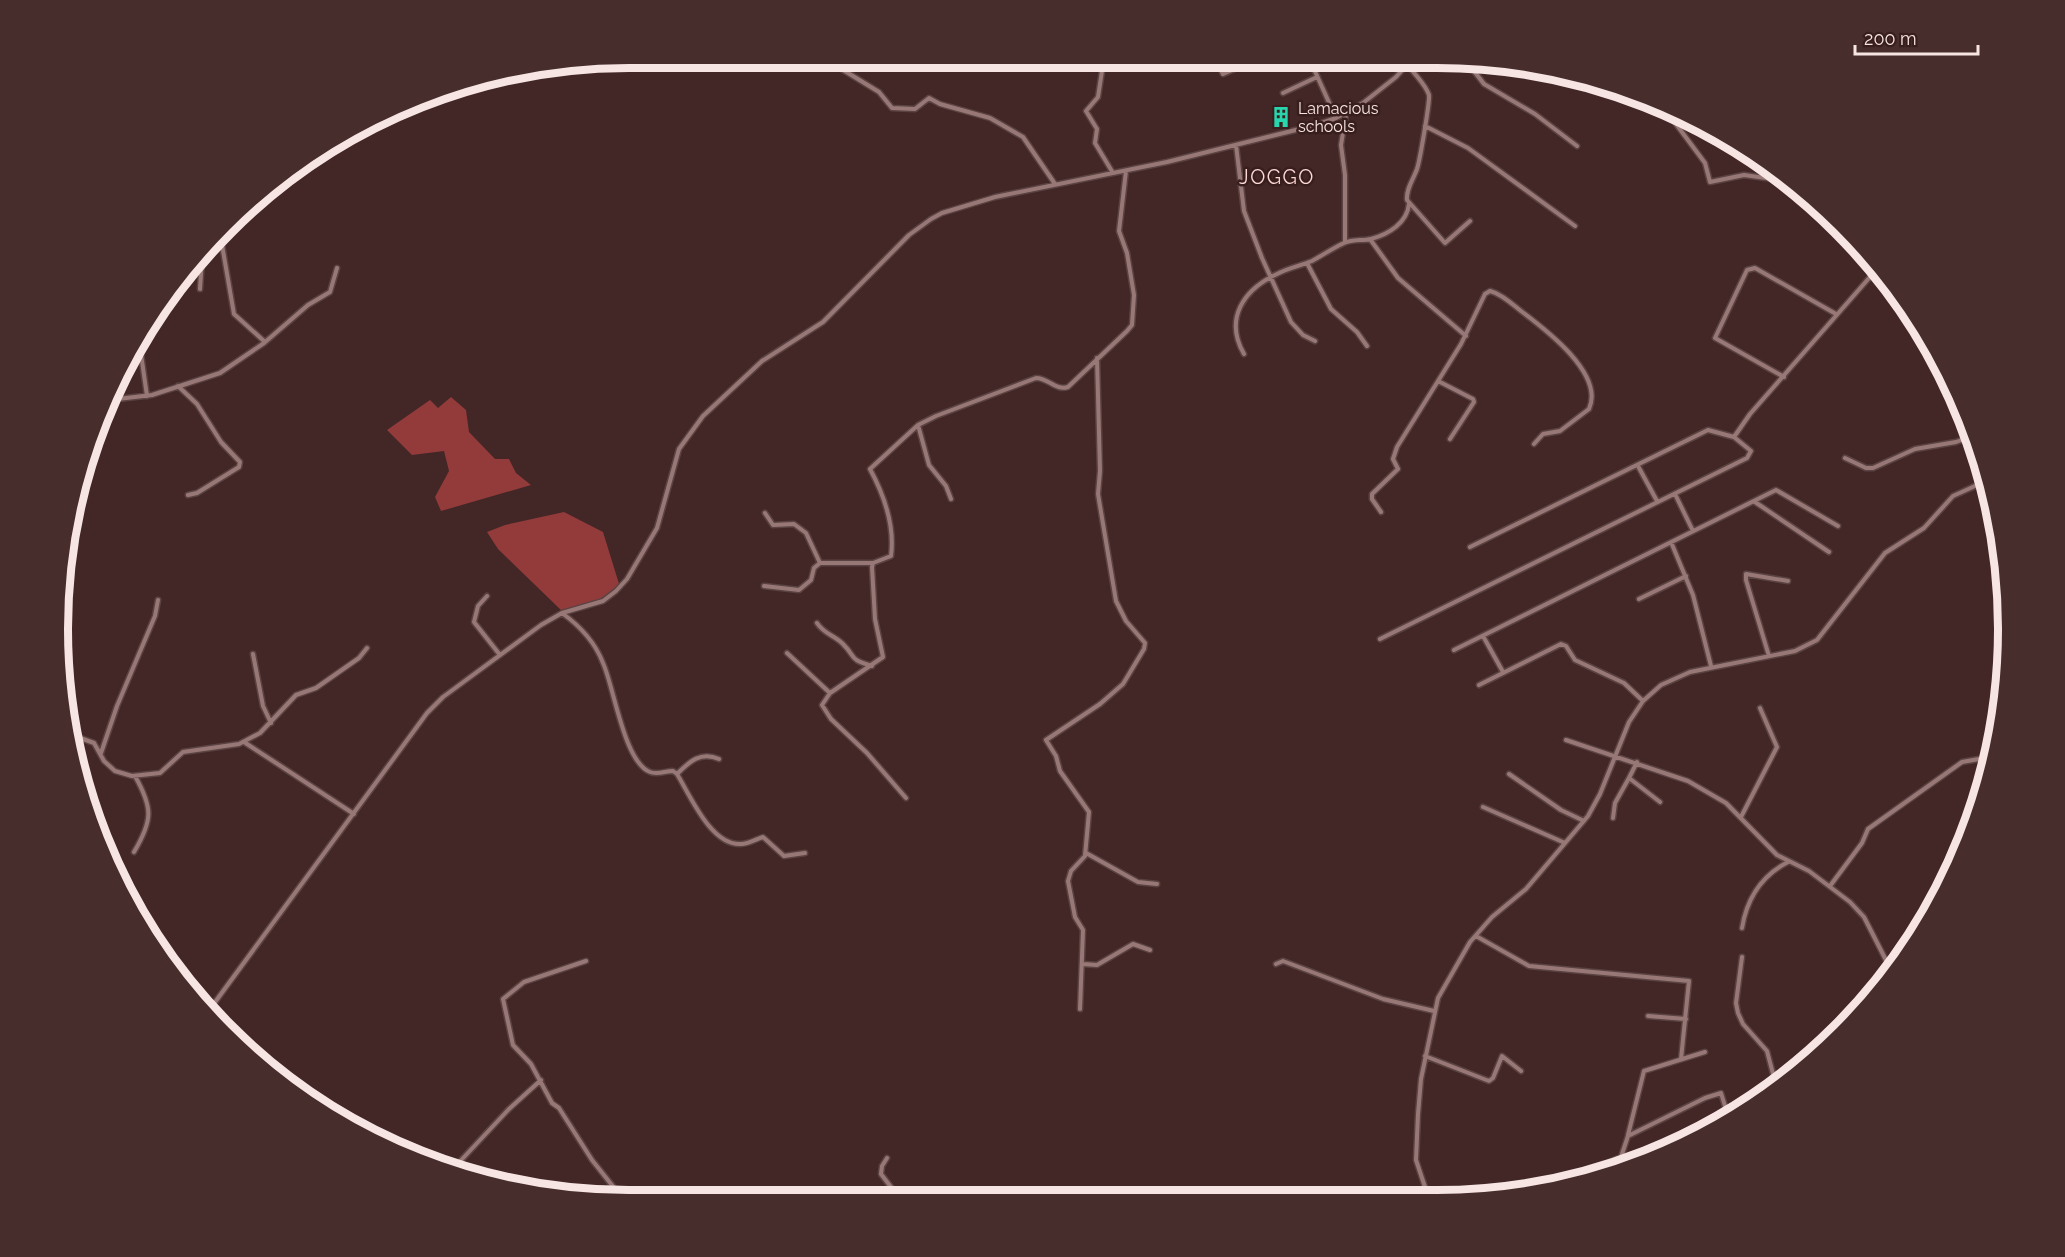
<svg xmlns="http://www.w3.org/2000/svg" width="2065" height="1257" font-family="Raleway,sans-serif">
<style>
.forest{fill:#933a3b}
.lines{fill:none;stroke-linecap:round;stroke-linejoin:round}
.minor-casing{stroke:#5a4342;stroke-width:7}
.minor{stroke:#987876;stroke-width:4}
.labels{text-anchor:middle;stroke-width:5;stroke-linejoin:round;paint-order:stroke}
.poi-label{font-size:16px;fill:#f7e5e3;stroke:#381e1d;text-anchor:start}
.quarter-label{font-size:20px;letter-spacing:1.5px;fill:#fcd8d6;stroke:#381e1d}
.rim{fill:none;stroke:#f7e5e3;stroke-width:8}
</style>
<rect width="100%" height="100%" fill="#422726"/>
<path class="forest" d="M 451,397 L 466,410 L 469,432 L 495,459 L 509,459 L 516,473 L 531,485 L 441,511 L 435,497 L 449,471 L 444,451 L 412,455 L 387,430 L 430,400 L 438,408 Z
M 564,512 L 603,532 L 620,587 L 601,599 L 563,612 L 498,549 L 487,532 L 505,525 Z"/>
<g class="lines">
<defs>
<path id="minor" d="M 822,57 L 879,92 L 892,108 L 915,109 L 929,98 L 940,104 L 990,118 L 1023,137 L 1055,184
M 1104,58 L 1098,97 L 1086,111 L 1097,129 L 1095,143 L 1113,173
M 1215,58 L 1223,74 L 1260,58
M 1309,58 L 1336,118
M 1464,58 L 1484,84 L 1535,114 L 1577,146
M 1408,64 C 1414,75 1425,83 1429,95 C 1430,101 1420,160 1417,169 C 1413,180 1406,189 1407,200 L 1445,243 L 1470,221
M 1283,93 L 1317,77
M 1654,104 L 1673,120 L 1705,163 L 1710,182 L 1744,175 L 1788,181
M 1425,126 L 1468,148 L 1575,226
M 1236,145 L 1244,211 L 1262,258 L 1291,322 L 1303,335 L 1315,341
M 221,239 L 234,314 L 265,342
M 1370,239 L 1398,278 L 1466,336
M 1345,242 L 1345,175 L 1341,145 L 1346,114
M 1307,263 L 1331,309 L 1357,332 L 1367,346
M 200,289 L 202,259
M 139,340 L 147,396
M 1244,354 C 1224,319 1243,290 1277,274 C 1288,268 1300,266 1312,261 C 1323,255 1333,248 1344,243 C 1353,239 1362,241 1371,239 C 1389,234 1407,223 1409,204
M 1784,377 L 1715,338 L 1747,270 L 1755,268 L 1836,314
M 1438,381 L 1473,399 L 1474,402 L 1450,439
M 178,386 L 197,404 L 221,442 L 240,462 L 239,467 L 197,493 L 188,495
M 109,400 L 152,395 L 220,373 L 264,343 L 308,305 L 330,292 L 337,268
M 918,425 L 929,465 L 946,486 L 951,499
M 1734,437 L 1750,414 L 1877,269
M 1845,458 L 1866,468 L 1873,468 L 1915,449 L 1956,442 L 1972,436
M 1638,466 L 1657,501
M 1675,494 L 1693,531
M 1755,502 L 1829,552
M 1381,512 L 1372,499 L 1372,494 L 1398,469 L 1393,459 L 1397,447 L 1461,344 L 1485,294 L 1490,291 C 1502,294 1512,304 1521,311 C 1545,329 1605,374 1589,409 L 1560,431 L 1543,434 L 1534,444
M 765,513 L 773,525 L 794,524 L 806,533 L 820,563
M 1671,542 L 1693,595 L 1711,666
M 764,586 L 799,590 L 811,580 L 814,568 L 820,563 L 873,563
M 487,596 L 478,606 L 474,622 L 500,655
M 1639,599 L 1686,576
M 562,613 C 580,626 595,642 603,663 C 614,687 624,762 650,772 C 658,775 665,771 673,771 L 677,774 C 690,795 711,846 741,844 C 749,844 756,839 763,837 L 784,856 L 805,853
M 817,623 C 824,634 834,635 843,644 C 857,658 848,659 872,666
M 1483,636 L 1503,672
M 1380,639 L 1747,458 L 1751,451 L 1734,437 L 1708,430 L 1470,547
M 1454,650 L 1776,490 L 1838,526
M 787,653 L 830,693
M 253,654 L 263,706 L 271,723
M 1769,656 L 1746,580 L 1746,574 L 1788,581
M 1479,685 L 1561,644 L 1566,646 L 1575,660 L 1624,683 L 1643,701
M 75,736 L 94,743 L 104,761 L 115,771 L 132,776 L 160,773 L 183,752 L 239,744 L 260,733 L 296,695 L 316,688 L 359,658 L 367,648
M 1566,740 L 1688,781 L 1726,803 L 1777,855 L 1809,871 L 1850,902 L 1864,917 L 1891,970
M 244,742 L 354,814
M 101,753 L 117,706 L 155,616 L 158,600
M 1637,762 L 1629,778 L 1660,802
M 677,774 C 690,761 701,751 719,759
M 1509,774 L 1561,810 L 1584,821
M 906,798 L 867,753 L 831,719 L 822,705 L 830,693 L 883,657 L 875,619 L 872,567 L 873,563 L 891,556 C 895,526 884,495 870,469 L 918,425 L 936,416 L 1036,378 C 1048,378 1056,391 1068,387 L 1127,331 L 1132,325 L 1134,295 L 1127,253 L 1119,231 L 1126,171
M 1483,807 L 1565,843
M 1741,817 L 1777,747 L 1760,708
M 1613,818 L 1615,803 L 1629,778
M 134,852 C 153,820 153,808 135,776
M 1086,853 L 1138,882 L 1157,884
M 1830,886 L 1862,843 L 1868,829 L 1962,762 L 1979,759 L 1987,765
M 1742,928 C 1747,898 1761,876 1788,862
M 1476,936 L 1529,966 L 1689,981 L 1681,1059
M 1742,957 L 1736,1003 L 1738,1013 L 1743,1024 L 1767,1051 L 1776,1085
M 586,961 L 524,982 L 503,999 L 513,1045 L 531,1064 L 552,1103 L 559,1108 L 592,1160 L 623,1199
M 1083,964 L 1097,965 L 1133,944 L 1150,950
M 1276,964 L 1283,961 L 1383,999 L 1434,1011
M 210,1009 L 427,713 L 443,697 L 541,625 L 562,613 L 603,601 L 616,591 L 627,579 L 657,528 L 679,449 L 703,416 L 762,361 L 823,322 L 909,235 L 931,219 L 942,213 L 995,197 L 1167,162 L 1316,125 L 1336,118 L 1363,103 L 1396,77 L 1413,58
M 1080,1009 L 1083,930 L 1075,917 L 1068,881 L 1071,871 L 1085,856 L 1089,812 L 1060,771 L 1056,756 L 1046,740 L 1100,704 L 1123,684 L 1144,649 L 1145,643 L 1126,621 L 1116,601 L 1098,494 L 1100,471 L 1097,358
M 1648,1016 L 1686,1019
M 1425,1056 L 1489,1081 L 1493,1078 L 1502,1056 L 1521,1071
M 1628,1135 L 1644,1071 L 1705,1052
M 887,1158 L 882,1166 L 881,1174 L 894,1191 L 896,1199
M 451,1171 L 509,1109 L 541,1080
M 1567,1180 L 1621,1157 L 1628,1136 L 1705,1098 L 1721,1093 L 1729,1119
M 1429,1199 L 1416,1160 L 1418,1114 L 1421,1079 L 1438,998 L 1470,942 L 1492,917 L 1526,889 L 1588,816 L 1600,794 L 1629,722 L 1643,701 L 1661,685 L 1690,672 L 1795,651 L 1817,640 L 1885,553 L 1924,528 L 1953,496 L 1986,481"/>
</defs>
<use href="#minor" class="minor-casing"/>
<use href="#minor" class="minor"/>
</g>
<defs>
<symbol id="building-bare" viewBox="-9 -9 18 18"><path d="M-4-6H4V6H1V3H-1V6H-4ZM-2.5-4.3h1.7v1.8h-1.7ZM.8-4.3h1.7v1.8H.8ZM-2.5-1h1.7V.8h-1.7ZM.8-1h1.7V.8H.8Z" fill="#28d5ad" stroke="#381e1d" stroke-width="2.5" paint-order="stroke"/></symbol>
</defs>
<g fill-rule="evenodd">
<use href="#building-bare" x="1266" y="102" width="30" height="30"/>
</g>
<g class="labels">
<g class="poi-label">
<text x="1298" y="114">Lamacious<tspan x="1298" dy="18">schools</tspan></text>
</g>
<g class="quarter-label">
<text x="1277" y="184">JOGGO</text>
</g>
</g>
<path d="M0 0H2065V1257H0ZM629 68H1437A561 561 0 0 1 1998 629V629A561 561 0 0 1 1437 1190H629A561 561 0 0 1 68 629V629A561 561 0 0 1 629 68Z" fill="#472e2d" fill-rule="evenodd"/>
<path class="rim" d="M629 68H1437A561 561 0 0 1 1998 629V629A561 561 0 0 1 1437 1190H629A561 561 0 0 1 68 629V629A561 561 0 0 1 629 68Z"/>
<path d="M1855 45v9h123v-9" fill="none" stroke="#f7e5e3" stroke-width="3"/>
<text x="1864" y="45" font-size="18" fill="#f7e5e3" stroke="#381e1d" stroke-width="4.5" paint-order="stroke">200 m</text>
</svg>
